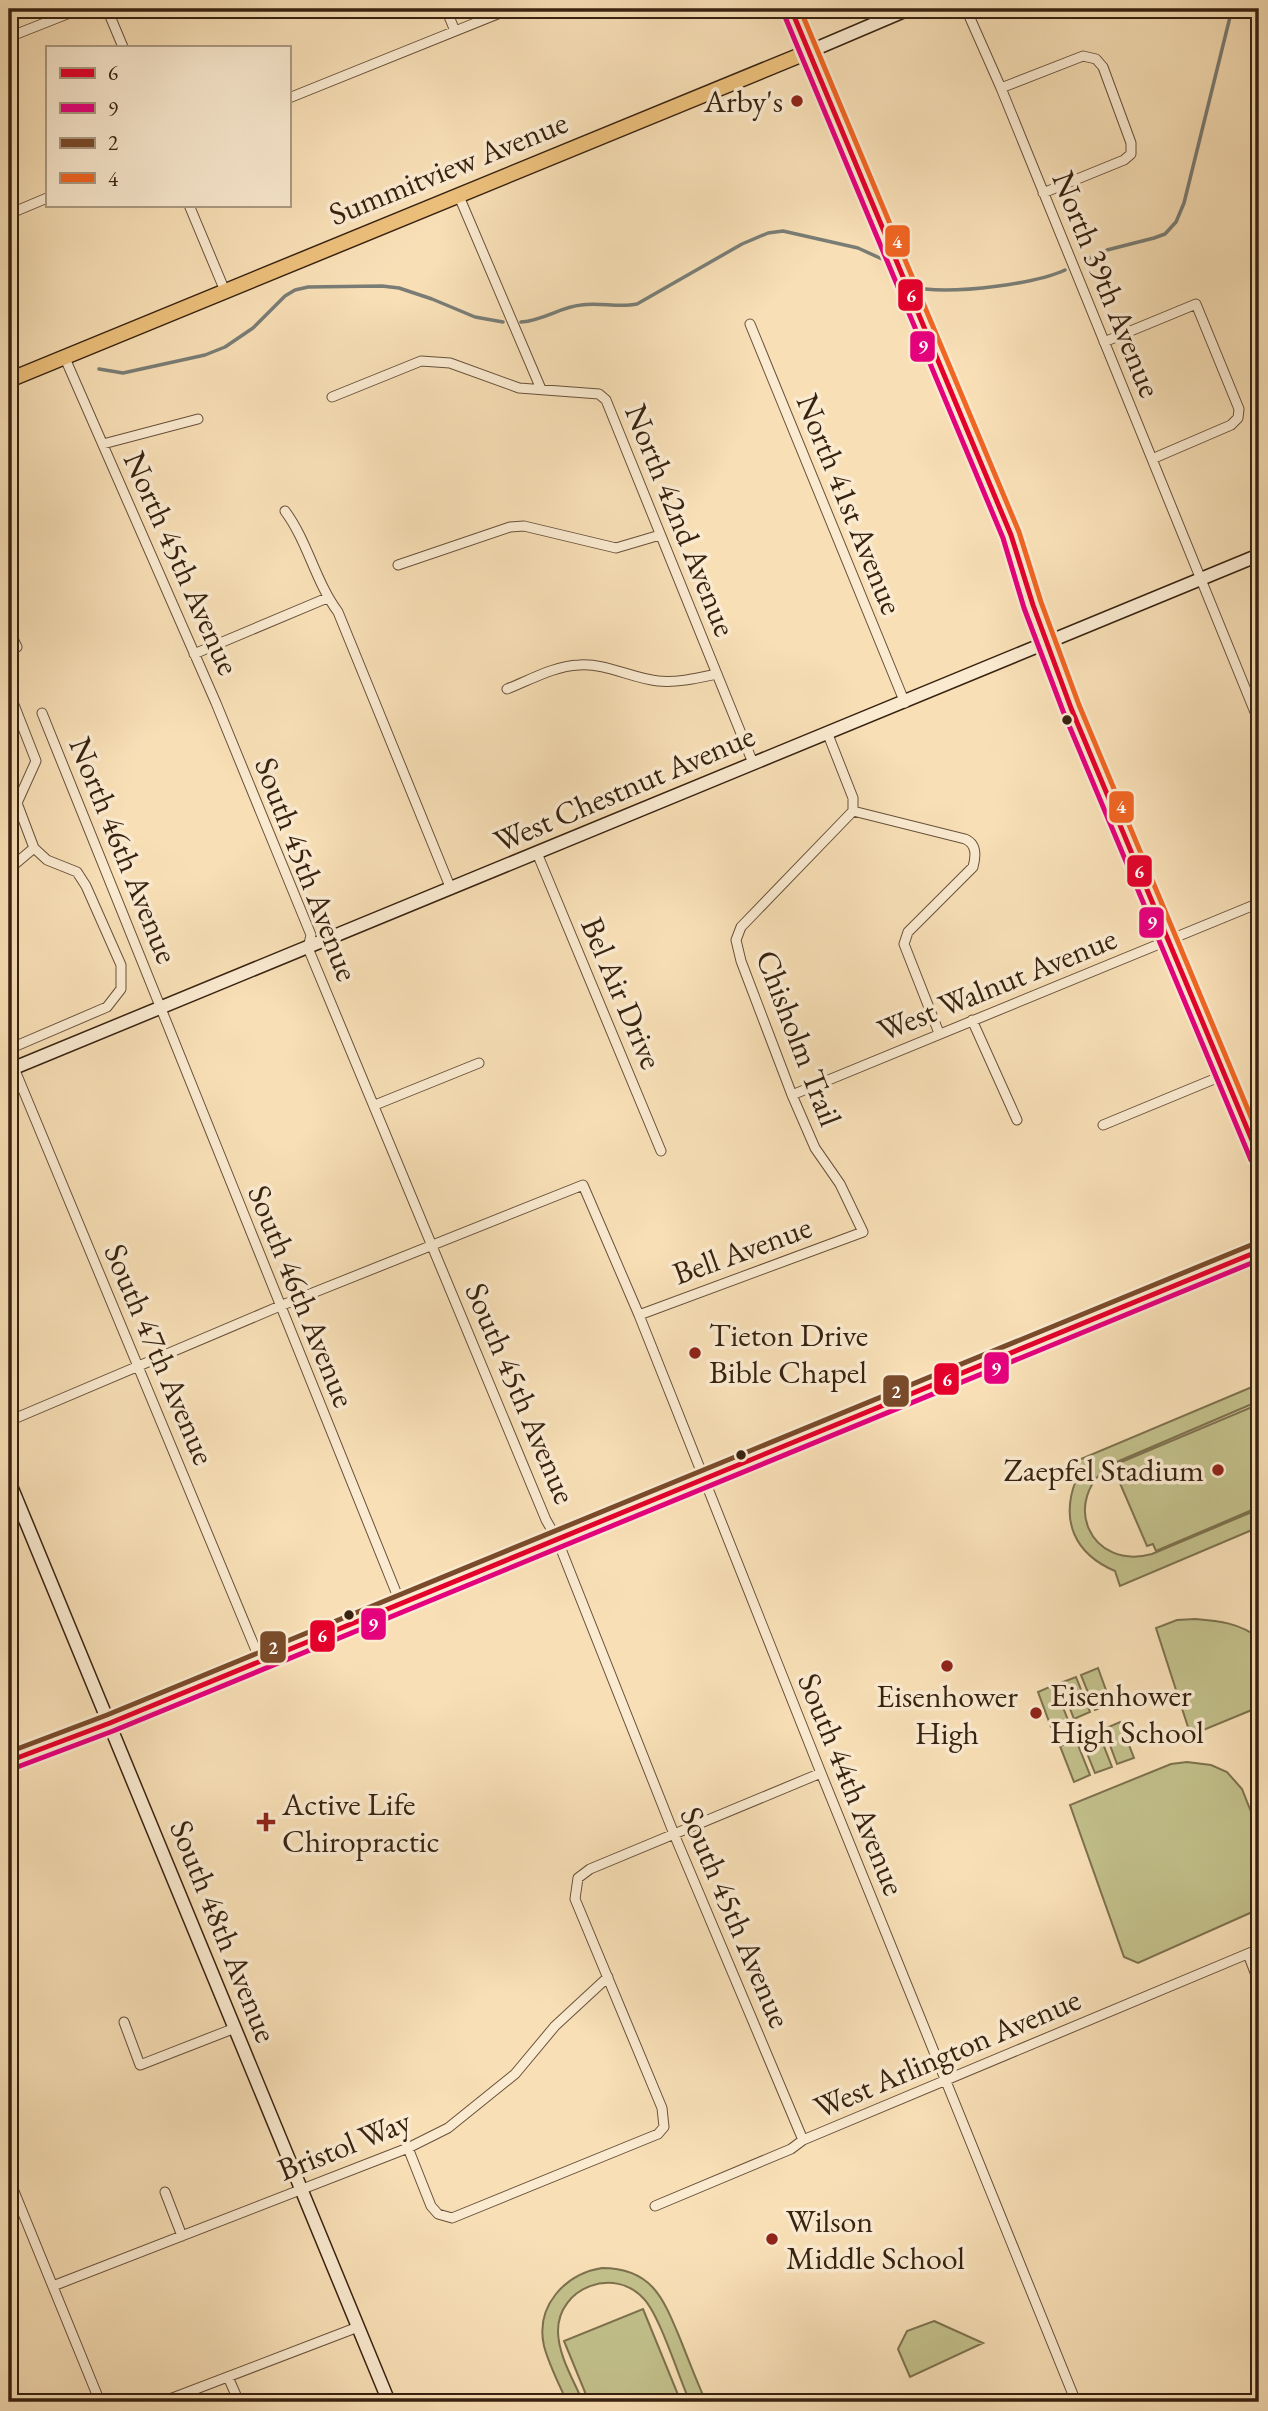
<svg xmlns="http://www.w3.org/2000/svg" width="1268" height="2411" font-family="'EB Garamond',serif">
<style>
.green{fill:#c2c08b;stroke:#7d714e;stroke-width:2}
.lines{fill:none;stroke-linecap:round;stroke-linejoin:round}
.stream{stroke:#797d76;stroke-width:3.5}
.street-casing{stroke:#68513a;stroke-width:11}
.secondary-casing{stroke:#382210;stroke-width:15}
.primary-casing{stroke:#382210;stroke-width:17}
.street{stroke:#faead0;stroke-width:9}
.secondary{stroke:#faead0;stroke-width:12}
.primary{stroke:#ecc07b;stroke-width:14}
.bus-1-casing{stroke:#faead0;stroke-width:10}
.bus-2-casing{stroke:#faead0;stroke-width:10}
.bus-3-casing{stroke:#faead0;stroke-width:10}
.bus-4-casing{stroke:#faead0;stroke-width:10}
.bus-1{stroke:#e4002b;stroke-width:5}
.bus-2{stroke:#e5007d;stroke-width:5}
.bus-3{stroke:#7a4b2a;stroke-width:5}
.bus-4{stroke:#f26522;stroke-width:5}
.poi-dot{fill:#8f2418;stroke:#faead0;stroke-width:2.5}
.bus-dot{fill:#382210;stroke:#faead0;stroke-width:2.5}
.labels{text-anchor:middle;stroke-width:7;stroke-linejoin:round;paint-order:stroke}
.poi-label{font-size:32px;fill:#382210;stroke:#faead0;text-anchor:start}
.street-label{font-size:32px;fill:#382210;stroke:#faead0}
.line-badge{stroke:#faead0;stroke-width:2.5}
.badge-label{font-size:19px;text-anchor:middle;font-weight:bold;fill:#fff}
</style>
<rect width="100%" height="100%" fill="#f8dfb6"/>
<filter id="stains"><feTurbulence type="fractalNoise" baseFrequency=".00286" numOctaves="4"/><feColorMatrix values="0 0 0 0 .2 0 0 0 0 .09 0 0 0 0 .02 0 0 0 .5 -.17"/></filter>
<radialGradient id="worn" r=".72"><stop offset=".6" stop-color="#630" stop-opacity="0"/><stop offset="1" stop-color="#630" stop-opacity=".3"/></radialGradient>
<path class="green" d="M 1259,1384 L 1259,1401 L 1112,1464 C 1059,1500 1090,1571 1152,1554 L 1259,1509 L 1259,1527 L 1120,1586 L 1115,1571 C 1075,1554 1060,1521 1076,1480 L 1069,1464 Z
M 1259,1404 L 1259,1507 L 1156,1551 L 1153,1544 L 1147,1546 L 1116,1474 L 1122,1472 L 1119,1463 Z
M 1195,1619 C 1220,1621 1239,1623 1259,1638 L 1259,1707 L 1201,1731 L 1188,1727 L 1156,1628 L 1177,1620 Z
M 1098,1668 L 1111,1704 L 1095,1710 L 1081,1675 Z
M 1076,1677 L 1090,1712 L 1074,1719 L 1060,1683 Z
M 1054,1685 L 1068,1720 L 1051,1727 L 1038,1692 Z
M 1120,1722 L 1134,1758 L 1117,1764 L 1104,1729 Z
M 1098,1731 L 1112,1767 L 1095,1773 L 1081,1738 Z
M 1076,1740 L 1090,1775 L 1074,1782 L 1060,1746 Z
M 1187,1762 L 1211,1765 L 1227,1772 L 1242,1789 L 1259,1832 L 1259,1909 L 1138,1963 L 1124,1957 L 1070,1805 L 1171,1764 Z
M 602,2268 C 653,2268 664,2300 681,2341 C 689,2361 697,2382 706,2402 L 690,2402 C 679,2378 660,2316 644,2299 C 615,2266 558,2287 558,2331 C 558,2355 574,2381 583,2402 L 567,2402 C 559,2384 549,2365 544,2346 C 535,2306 565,2274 602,2268 Z
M 643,2309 L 681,2402 L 589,2402 L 564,2341 Z
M 934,2321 L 983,2343 L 910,2377 L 898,2349 L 907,2331 Z"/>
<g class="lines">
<path class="stream" d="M 1083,261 L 1107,250 L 1154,238 L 1165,234 L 1176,222 L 1184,203 L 1230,17 L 1230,9
M 925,289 C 959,293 1035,284 1065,270
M 521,322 C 545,320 560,307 581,305 C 600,302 618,308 637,304 L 742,244 L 768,233 L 783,231 L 858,248 L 882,259
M 99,369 L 123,373 L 205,355 L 225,347 L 253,328 L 285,296 L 295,290 L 308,287 L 382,286 L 399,288 L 432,299 L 475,317 L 503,322"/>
<defs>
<path id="street" d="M 107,9 L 123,47
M 446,9 L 455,31
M 966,9 L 1001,88 L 1259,722
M 1255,9 L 1259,19
M 9,37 L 80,9
M 1001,88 L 1083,56 L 1096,59 L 1103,67 L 1131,143 L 1131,154 L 1124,160 L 1043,193
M 289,98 L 510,9
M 458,194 L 541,389
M 189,205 L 225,291
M 9,214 L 47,198
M 750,324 L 905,703
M 1104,342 L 1196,304 L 1239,409 L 1238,418 L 1231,425 L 1152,459
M 64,356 L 216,703 L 311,935 L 308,948 L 546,1520 L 557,1539 L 674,1834 L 803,2140
M 332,397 L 421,361 L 450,363 L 519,388 L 599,394 L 606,400 L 753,763
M 103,444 L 198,419
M 285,511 C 308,542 315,581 338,612 L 451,889
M 398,565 L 510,527 L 524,526 L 616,548 L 660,535
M 9,631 L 17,647
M 194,654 L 327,598
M 507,689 C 530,680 554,666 579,665 C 606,663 631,678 658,681 C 677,683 698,678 717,674
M 9,692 L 36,761 L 17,803 L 34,848 L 47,860 L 77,872 L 86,886 L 121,965 L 121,989 L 107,1007 L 9,1049
M 42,713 L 400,1602
M 827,732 L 853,798 L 853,811
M 853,811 L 965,839 C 977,844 976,856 973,867 L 908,932 L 904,944 L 939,1033
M 537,853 L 661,1151
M 9,869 L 34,848
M 972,1020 L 1017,1120
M 14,1068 L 260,1660
M 792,1095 L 1259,903
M 375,1105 L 479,1063
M 1103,1125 L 1224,1075
M 639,1315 L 863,1232 L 840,1184 L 815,1148 L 792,1095 L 741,961 L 736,940 L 741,927 L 853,811
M 9,1421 L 280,1306 L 583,1185 L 639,1315 L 821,1773 L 1076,2402
M 1248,1954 L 1259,1983
M 124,2022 L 140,2065 L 235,2028
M 408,2148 L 431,2206 L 438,2214 L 452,2218 L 658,2134 L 664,2127 L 662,2108 L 575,1899 L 578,1878 L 590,1869 L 821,1773
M 9,2179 L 100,2402
M 165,2192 L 182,2236
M 655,2206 L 791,2149 L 803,2140 L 1259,1949
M 53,2286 L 408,2148 L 448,2128 L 515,2074 L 555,2026 L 608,1977
M 228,2377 L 239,2402
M 162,2402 L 358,2327"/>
<path id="secondary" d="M 808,52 L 909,9
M 9,1070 L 1259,555
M 9,1481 L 389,2402
M 9,1761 L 110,1723 L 1259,1251"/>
<path id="primary" d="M 791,9 L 1011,535 C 1037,630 1075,719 1112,809 C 1160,926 1209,1042 1259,1157
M 9,380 L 808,52"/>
</defs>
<use href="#street" class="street-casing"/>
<use href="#secondary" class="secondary-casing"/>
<use href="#primary" class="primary-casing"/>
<use href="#street" class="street"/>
<use href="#secondary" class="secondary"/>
<use href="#primary" class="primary"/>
<defs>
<path id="bus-1" d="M 791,9 L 1011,535 L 1033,605 L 1071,708 L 1259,1157
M 9,1761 L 110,1723 L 1259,1251"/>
<path id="bus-2" d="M 783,12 L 1003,538 L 1024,608 L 1063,711 L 1251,1160
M 12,1769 L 113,1731 L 1259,1260"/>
<path id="bus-3" d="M 9,1752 L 107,1715 L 1256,1243"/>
<path id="bus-4" d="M 800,9 L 1019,532 L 1041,602 L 1079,705 L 1259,1136"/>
</defs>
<use href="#bus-1" class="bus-1-casing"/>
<use href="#bus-2" class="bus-2-casing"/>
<use href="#bus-3" class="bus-3-casing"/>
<use href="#bus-4" class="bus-4-casing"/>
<use href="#bus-1" class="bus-1"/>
<use href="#bus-2" class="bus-2"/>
<use href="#bus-3" class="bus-3"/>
<use href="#bus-4" class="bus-4"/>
</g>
<g class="poi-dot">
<circle cx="797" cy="101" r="7"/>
<circle cx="695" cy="1353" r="7"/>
<circle cx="1218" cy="1470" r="7"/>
<circle cx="947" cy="1666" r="7"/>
<circle cx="1036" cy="1713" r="7"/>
<path d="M262.5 1811.5h7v7h7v7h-7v7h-7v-7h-7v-7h7z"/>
<circle cx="772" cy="2239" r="7"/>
</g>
<g class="bus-dot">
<circle cx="1067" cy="720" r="6"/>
<circle cx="741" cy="1455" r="6"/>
<circle cx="349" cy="1615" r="6"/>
</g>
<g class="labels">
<g class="poi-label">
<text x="783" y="112" text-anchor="end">Arby's</text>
<text x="709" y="1346">Tieton Drive<tspan x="709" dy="37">Bible Chapel</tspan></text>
<text x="1204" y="1481" text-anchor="end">Zaepfel Stadium</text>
<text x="1050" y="1706">Eisenhower<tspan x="1050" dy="37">High School</tspan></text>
<text x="947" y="1707" text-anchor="middle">Eisenhower<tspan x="947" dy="37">High</tspan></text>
<text x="282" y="1815">Active Life<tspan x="282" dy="37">Chiropractic</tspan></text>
<text x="786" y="2232">Wilson<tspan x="786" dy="37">Middle School</tspan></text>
</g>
<g class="street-label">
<text transform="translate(448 168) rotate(-22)" y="11">Summitview Avenue</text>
<text transform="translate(1107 284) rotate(68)" y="11">North 39th Avenue</text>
<text transform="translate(850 504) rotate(68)" y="11">North 41st Avenue</text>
<text transform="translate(681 520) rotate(68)" y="11">North 42nd Avenue</text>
<text transform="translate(182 563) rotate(66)" y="11">North 45th Avenue</text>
<text transform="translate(624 788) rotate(-23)" y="11">West Chestnut Avenue</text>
<text transform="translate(124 850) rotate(68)" y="11">North 46th Avenue</text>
<text transform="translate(307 869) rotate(69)" y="11">South 45th Avenue</text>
<text transform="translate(997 984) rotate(-22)" y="11">West Walnut Avenue</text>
<text transform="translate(622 993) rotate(67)" y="11">Bel Air Drive</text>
<text transform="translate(799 1038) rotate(69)" y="11">Chisholm Trail</text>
<text transform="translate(742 1250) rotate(-20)" y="11">Bell Avenue</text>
<text transform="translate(302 1296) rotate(68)" y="11">South 46th Avenue</text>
<text transform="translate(160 1354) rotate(67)" y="11">South 47th Avenue</text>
<text transform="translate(521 1393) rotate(67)" y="11">South 45th Avenue</text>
<text transform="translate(852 1784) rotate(68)" y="11">South 44th Avenue</text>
<text transform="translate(736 1917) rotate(67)" y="11">South 45th Avenue</text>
<text transform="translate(224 1931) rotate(68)" y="11">South 48th Avenue</text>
<text transform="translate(947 2053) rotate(-23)" y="11">West Arlington Avenue</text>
<text transform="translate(344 2145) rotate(-22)" y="11">Bristol Way</text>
</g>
</g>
<g class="line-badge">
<rect x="884" y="224" width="27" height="34" rx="7" fill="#f26522"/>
<rect x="897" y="278" width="27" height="34" rx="7" fill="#e4002b"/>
<rect x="909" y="330" width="27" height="33" rx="7" fill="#e5007d"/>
<rect x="1108" y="790" width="27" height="34" rx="7" fill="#f26522"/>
<rect x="1126" y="854" width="27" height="34" rx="7" fill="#e4002b"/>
<rect x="1138" y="906" width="27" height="33" rx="7" fill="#e5007d"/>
<rect x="983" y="1351" width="27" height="34" rx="7" fill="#e5007d"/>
<rect x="933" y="1362" width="27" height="34" rx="7" fill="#e4002b"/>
<rect x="882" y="1374" width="28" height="34" rx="7" fill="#7a4b2a"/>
<rect x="360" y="1607" width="27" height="34" rx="7" fill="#e5007d"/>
<rect x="309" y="1619" width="27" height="34" rx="7" fill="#e4002b"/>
<rect x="259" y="1630" width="28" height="34" rx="7" fill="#7a4b2a"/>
</g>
<g class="badge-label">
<text x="897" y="248">4</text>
<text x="911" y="302">6</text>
<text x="923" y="353">9</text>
<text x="1121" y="813">4</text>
<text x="1139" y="878">6</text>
<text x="1152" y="929">9</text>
<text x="996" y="1375">9</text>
<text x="947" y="1386">6</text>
<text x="896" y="1398">2</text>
<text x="373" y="1631">9</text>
<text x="322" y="1642">6</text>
<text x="273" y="1654">2</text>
</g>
<rect width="1268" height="2411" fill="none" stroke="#f8dfb6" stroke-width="35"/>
<rect x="10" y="10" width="1247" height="2390" fill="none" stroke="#382210" stroke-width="3.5"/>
<rect x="18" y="18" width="1233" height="2376" fill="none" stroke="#382210" stroke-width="2"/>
<rect x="46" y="46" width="245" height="161" fill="#faead0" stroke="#ac9a83" stroke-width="2"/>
<rect x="60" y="68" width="35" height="10" fill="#e4002b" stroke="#ac9a83" stroke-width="2"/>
<text x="108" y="80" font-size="21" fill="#382210">6</text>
<rect x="60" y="103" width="35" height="10" fill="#e5007d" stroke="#ac9a83" stroke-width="2"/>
<text x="108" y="116" font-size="21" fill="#382210">9</text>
<rect x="60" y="138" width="35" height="10" fill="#7a4b2a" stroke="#ac9a83" stroke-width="2"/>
<text x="108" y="150" font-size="21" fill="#382210">2</text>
<rect x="60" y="173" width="35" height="10" fill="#f26522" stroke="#ac9a83" stroke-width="2"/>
<text x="108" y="186" font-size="21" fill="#382210">4</text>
<rect width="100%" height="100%" filter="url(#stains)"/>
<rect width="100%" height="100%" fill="url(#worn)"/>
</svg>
